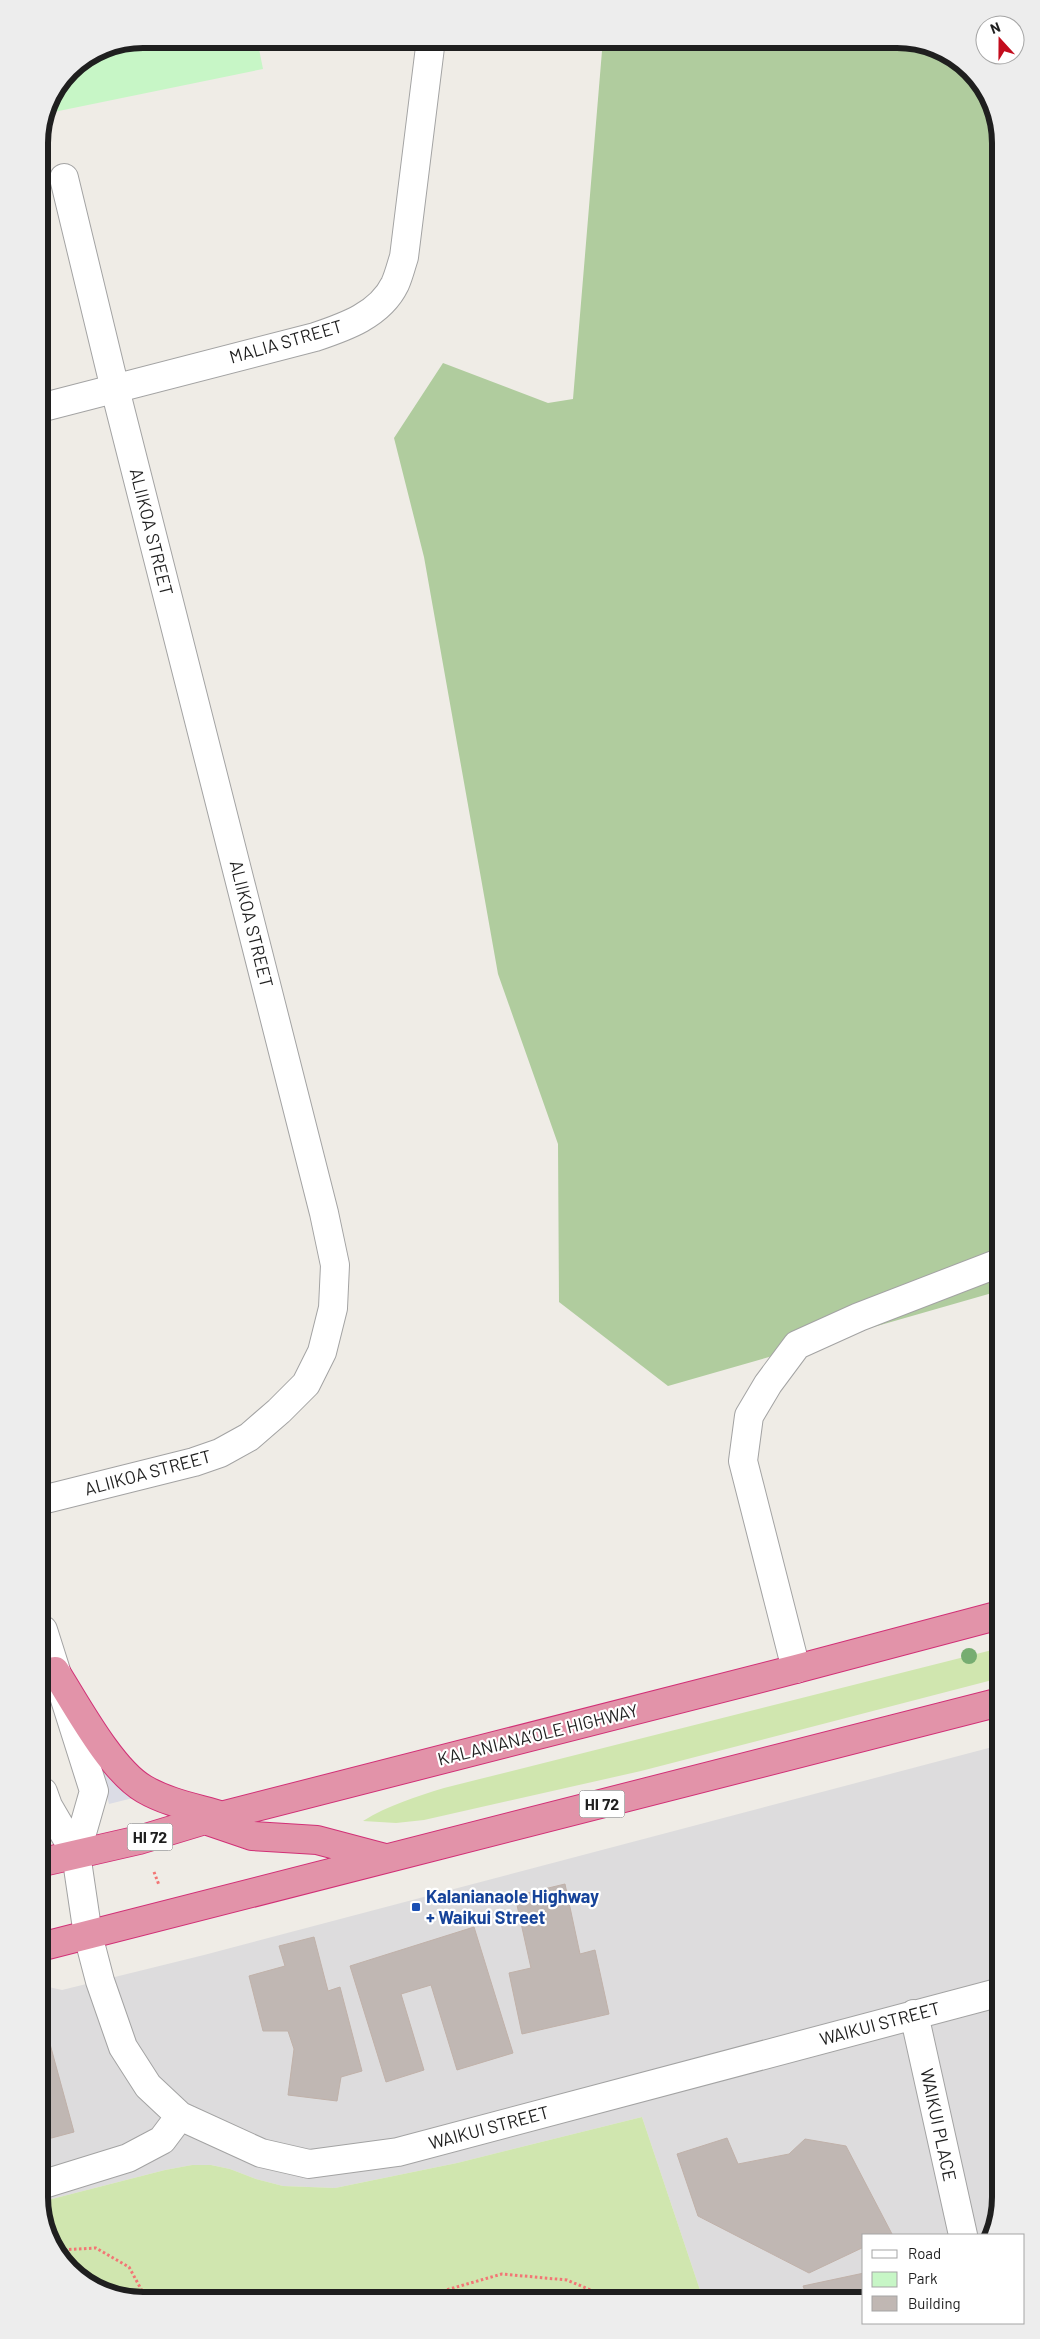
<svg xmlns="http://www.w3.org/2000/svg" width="1040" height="2339" font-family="Barlow,sans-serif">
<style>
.residential{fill:#dddcdd}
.grass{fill:#d0e6af}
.forest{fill:#b0cc9e}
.park{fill:#c7f6c6}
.plaza{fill:#dbdce5}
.building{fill:#c0b7b3;stroke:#c0b1a9}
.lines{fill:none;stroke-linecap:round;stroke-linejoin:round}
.minor-casing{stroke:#a3a3a3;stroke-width:30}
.highway-casing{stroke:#d13076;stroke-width:30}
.path{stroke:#f27675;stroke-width:3;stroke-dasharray:2.5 2.5;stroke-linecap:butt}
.minor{stroke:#fff;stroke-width:28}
.highway{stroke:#e293a9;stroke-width:28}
.tree{fill:#76ad71}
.transit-dot{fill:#1a4fb4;stroke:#fff;stroke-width:2}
.labels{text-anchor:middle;stroke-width:4.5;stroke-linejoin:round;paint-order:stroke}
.shield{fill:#fff;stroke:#626262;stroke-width:1}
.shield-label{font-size:16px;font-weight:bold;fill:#1f1f1f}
.street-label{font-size:18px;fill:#1f1f1f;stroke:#fff}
.transit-label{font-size:18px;font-weight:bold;fill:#164399;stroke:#fff;text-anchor:start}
.rim{fill:none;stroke:#1f1f1f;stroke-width:6}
</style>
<rect width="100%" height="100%" fill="#efece6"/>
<path class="residential" d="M 1000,1745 L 1001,2197 L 988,2235 L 864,2235 L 864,2295 L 702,2296 L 642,2117 L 457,2163 L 335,2188 L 283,2186 L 256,2179 L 230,2169 L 211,2165 L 192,2165 L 165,2170 L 44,2201 L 44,1986 L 62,1990 L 204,1955 Z"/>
<path class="grass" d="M 1000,1648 L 1000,1678 L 641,1771 L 424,1820 L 396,1823 L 363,1821 C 389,1805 415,1797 444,1788 Z
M 642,2117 L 702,2296 L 135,2300 L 79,2279 L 44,2230 L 44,2201 L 165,2170 L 192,2165 L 211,2165 L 230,2169 L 256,2179 L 283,2186 L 335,2188 L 457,2163 Z"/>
<path class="forest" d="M 603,39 L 905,39 L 961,60 L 996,109 L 999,1291 L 668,1386 L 559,1302 L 558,1144 L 498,974 L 424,557 L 394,438 L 443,363 L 548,403 L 573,399 Z"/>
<path class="park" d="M 142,39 L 257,39 L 263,69 L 44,114 C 50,87 77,56 104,46 C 115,42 130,41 142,39 Z"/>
<path class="plaza" d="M 95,1754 L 137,1797 L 109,1804 Z"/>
<path class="building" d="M 565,1884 L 580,1954 L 595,1950 L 609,2014 L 522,2034 L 509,1973 L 531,1968 L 515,1896 Z
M 474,1927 L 513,2053 L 457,2070 L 431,1985 L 401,1994 L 424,2070 L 386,2082 L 350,1966 Z
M 314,1937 L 328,1991 L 340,1987 L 362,2071 L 341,2077 L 337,2101 L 288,2095 L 294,2049 L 288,2031 L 263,2031 L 249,1976 L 285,1966 L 279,1946 Z
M 44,2033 L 47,2033 L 74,2132 L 44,2140 Z
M 727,2138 L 738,2164 L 789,2154 L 805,2139 L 846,2146 L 892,2234 L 864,2235 L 864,2247 L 809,2273 L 698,2216 L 677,2154 Z
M 864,2273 L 864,2295 L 807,2296 L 803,2286 Z"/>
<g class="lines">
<defs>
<path id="minor" d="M 40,408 L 315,337 C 345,327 380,315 395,284 C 399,275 401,266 404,257 L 431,39
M 42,1500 L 194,1462 L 220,1453 L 249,1437 L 279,1411 L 306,1384 L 322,1352 L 333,1308 L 335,1265 L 324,1213 L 115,389 L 64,178
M 43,1630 L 94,1791 L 76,1854
M 796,1669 L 743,1461 L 749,1416 L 768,1384 L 797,1345 L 859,1317 L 999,1263
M 43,1792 L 48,1806 L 76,1854 L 88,1935 L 100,1981 L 123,2047 L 148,2086 L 180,2116 L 261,2153 L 309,2164 L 398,2152 L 1001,1992
M 914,2014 L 963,2235
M 44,2184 L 128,2158 L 162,2140 L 180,2116"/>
<path id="highway" d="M 55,1671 C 76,1704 111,1770 144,1789 C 168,1803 197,1808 223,1816
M 205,1820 L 252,1836 L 317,1840 L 385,1858
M 43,1862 L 139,1840 L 205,1820 L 796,1669 L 1000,1615
M 44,1946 L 1000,1702"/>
</defs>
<use href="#minor" class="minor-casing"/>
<use href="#highway" class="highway-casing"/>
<path class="path" d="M 154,1872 L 159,1885
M 59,2250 L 96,2248 L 129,2267 L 147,2300
M 429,2298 L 446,2290 L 502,2274 L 567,2280 L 607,2297"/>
<use href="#minor" class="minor"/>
<use href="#highway" class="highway"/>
</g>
<circle class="tree" cx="969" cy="1656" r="8"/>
<rect class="transit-dot" x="411" y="1902" width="10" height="10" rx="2.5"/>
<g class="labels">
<g class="shield">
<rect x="579.5" y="1790.5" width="45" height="27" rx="4"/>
<rect x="127.5" y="1823.5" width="45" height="27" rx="4"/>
</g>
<g class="shield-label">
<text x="602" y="1810">HI 72</text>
<text x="150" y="1843">HI 72</text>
</g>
<g class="street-label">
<text transform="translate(286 342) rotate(-16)" y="6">MALIA STREET</text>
<text transform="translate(151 532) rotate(76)" y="6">ALIIKOA STREET</text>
<text transform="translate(251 924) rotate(76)" y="6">ALIIKOA STREET</text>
<text transform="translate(148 1473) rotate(-15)" y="6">ALIIKOA STREET</text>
<text transform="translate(538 1735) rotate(-14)" y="6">KALANIANA’OLE HIGHWAY</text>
<text transform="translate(880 2024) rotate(-15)" y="6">WAIKUI STREET</text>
<text transform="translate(938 2125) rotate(78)" y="6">WAIKUI PLACE</text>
<text transform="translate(489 2128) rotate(-15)" y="6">WAIKUI STREET</text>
</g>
<g class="transit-label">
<text x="426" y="1903">Kalanianaole Highway<tspan x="426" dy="21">+ Waikui Street</tspan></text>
</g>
</g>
<path d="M0 0H1040V2339H0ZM143 48H897A95 95 0 0 1 992 143V2197A95 95 0 0 1 897 2292H143A95 95 0 0 1 48 2197V143A95 95 0 0 1 143 48Z" fill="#ededed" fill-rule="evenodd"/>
<path class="rim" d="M143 48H897A95 95 0 0 1 992 143V2197A95 95 0 0 1 897 2292H143A95 95 0 0 1 48 2197V143A95 95 0 0 1 143 48Z"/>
<rect x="862" y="2234" width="162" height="90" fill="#ffffff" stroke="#a5a5a5"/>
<rect x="872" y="2250" width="25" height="8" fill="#ffffff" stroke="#a5a5a5"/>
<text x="908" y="2259" font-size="15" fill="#1f1f1f">Road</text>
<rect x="872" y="2272" width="25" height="15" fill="#c7f6c6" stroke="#a5a5a5"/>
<text x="908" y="2284" font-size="15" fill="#1f1f1f">Park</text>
<rect x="872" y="2296" width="25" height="15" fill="#c0b7b3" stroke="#a5a5a5"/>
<text x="908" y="2309" font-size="15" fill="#1f1f1f">Building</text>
<g transform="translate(1000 40) rotate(339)"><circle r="24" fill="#ffffff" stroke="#a5a5a5"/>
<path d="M0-4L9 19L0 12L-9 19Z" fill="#c30c1d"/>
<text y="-8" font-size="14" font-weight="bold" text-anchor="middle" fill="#1f1f1f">N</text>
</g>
</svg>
